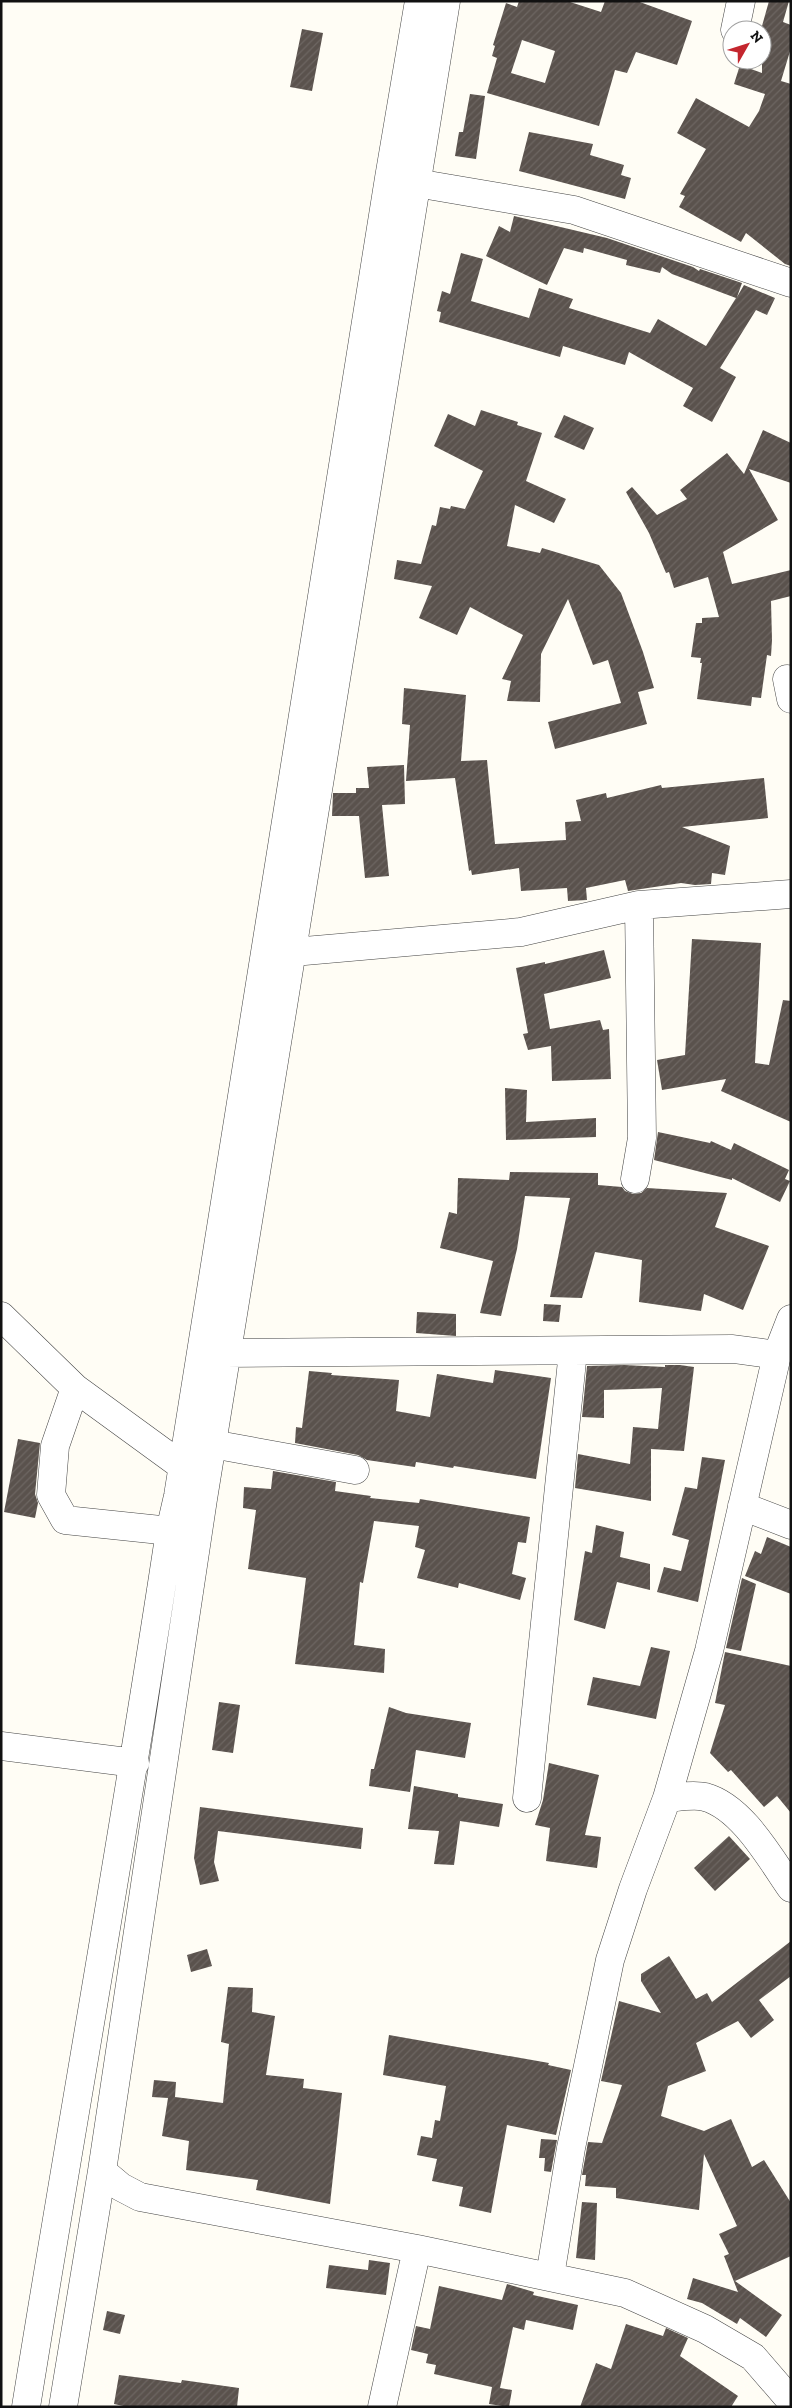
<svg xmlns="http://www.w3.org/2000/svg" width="792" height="2408" font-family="'Zilla Slab',serif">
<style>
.building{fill:url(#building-hatch);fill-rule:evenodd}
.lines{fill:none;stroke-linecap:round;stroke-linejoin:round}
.minor-casing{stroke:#444;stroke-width:29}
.minor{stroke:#fff;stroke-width:28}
</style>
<defs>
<pattern id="building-hatch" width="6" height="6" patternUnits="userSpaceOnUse" patternTransform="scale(1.25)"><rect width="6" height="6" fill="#5a524d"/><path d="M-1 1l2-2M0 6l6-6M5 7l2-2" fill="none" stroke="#6d6662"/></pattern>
</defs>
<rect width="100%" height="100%" fill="#fffdf5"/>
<path class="building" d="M 519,1 L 567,1 L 601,12 L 605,1 L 637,1 L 692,21 L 677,65 L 636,52 L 627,73 L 615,70 L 599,126 L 487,93 L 497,58 L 492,56 L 495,46 L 493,45 L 506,3 L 517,7 ZM 522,40 L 555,51 L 545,83 L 511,73 Z
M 769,1 L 789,1 L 783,22 L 791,25 L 791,48 L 781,81 L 791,84 L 791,266 L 785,264 L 746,233 L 741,242 L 679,207 L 685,196 L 680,194 L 706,149 L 677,133 L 696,98 L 749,127 L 759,111 L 765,94 L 734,84 L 740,65 L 762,73 L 762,26 Z
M 302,29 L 323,33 L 312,91 L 290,87 Z
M 470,94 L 485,96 L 476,159 L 455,156 L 459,132 L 463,132 Z
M 529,132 L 593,144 L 590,155 L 624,165 L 621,175 L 631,178 L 625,199 L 519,171 Z
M 514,216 L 607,238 L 693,267 L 699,271 L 700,269 L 742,283 L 737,297 L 744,285 L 775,298 L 767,315 L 756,310 L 720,368 L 736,377 L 712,422 L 683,406 L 693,388 L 629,352 L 625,365 L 563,346 L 560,357 L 439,322 L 441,312 L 437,311 L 442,291 L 450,294 L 461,253 L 483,259 L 471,301 L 529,318 L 539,288 L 573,299 L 569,308 L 650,333 L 658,319 L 706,346 L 736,298 L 672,274 L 662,267 L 660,273 L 626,265 L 627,260 L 584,248 L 583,253 L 564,248 L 547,285 L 486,256 L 499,226 L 510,232 Z
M 481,410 L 518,422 L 517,425 L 542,433 L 526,481 L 566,499 L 554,523 L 515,505 L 507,546 L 540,553 L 542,548 L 599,565 L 621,593 L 643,652 L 654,688 L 638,692 L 647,724 L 555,749 L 548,722 L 621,703 L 608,660 L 593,665 L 568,599 L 541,654 L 540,702 L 507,701 L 511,681 L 502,679 L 523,635 L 470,607 L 457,635 L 419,618 L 432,586 L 394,579 L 397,560 L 421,564 L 432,525 L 436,526 L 440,507 L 450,509 L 451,506 L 465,509 L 483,471 L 434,446 L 448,414 L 475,426 Z
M 564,415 L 594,428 L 584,450 L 554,437 Z
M 763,430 L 791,443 L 791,483 L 749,469 L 778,520 L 723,552 L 732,584 L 791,570 L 791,596 L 771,601 L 772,640 L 771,656 L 767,655 L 761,698 L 752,697 L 751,706 L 697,699 L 702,663 L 700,663 L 701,658 L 691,657 L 696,623 L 702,623 L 702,618 L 719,617 L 708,577 L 674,588 L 669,572 L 666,573 L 649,533 L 626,492 L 632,487 L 657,515 L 687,499 L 680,490 L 727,453 L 744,474 Z
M 404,688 L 466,695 L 461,761 L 487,760 L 495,844 L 566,840 L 565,822 L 581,821 L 576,800 L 606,793 L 607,798 L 661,785 L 662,788 L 764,778 L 768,818 L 682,827 L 730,846 L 725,875 L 712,873 L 711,884 L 695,885 L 681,883 L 628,891 L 625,880 L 586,888 L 587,900 L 568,901 L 567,888 L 521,891 L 519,868 L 472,875 L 471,870 L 469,871 L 455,778 L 406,781 L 410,725 L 402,724 Z
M 404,765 L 405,804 L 382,805 L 389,876 L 365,878 L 359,816 L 332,816 L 333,793 L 356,793 L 356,788 L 369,788 L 367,767 Z
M 692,939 L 761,943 L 755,1063 L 769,1065 L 783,1000 L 791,1001 L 791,1122 L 721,1091 L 726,1079 L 662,1090 L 657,1060 L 685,1055 Z
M 604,950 L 611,978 L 544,994 L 550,1029 L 600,1020 L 603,1030 L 609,1029 L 611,1079 L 552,1081 L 551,1046 L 528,1050 L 523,1034 L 528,1033 L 516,968 L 545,962 L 545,964 Z
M 505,1088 L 527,1090 L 526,1122 L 596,1118 L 596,1137 L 506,1140 Z
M 658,1132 L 710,1143 L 711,1141 L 731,1150 L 734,1143 L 789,1170 L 785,1179 L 790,1181 L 780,1202 L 732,1178 L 732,1180 L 654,1160 Z
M 510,1172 L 598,1173 L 598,1185 L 622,1187 L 625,1191 L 633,1194 L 641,1193 L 647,1188 L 727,1193 L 715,1227 L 769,1246 L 743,1310 L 704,1294 L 701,1311 L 639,1302 L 642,1260 L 595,1252 L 582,1298 L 550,1297 L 570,1198 L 525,1196 L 517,1249 L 501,1316 L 480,1313 L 493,1261 L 440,1248 L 449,1212 L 457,1214 L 458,1178 L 509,1180 Z
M 544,1304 L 561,1305 L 559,1322 L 543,1321 Z
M 417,1312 L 456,1314 L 456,1336 L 416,1333 Z
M 624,1365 L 665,1367 L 665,1365 L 680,1365 L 694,1367 L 684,1451 L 651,1449 L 651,1501 L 575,1488 L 578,1454 L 630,1464 L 633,1427 L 658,1429 L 662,1388 L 604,1390 L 604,1418 L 582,1417 L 587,1366 Z
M 495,1370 L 551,1378 L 536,1479 L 454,1466 L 453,1468 L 416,1462 L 415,1467 L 367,1460 L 358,1455 L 295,1443 L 296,1427 L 302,1428 L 309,1371 L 332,1373 L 331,1375 L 399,1380 L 396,1411 L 430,1417 L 437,1374 L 493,1383 Z
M 18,1439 L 40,1443 L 35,1494 L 38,1503 L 35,1518 L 4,1512 Z
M 702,1457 L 725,1460 L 698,1602 L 657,1592 L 664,1567 L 681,1571 L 689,1540 L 672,1535 L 685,1487 L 697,1489 Z
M 273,1471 L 336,1482 L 335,1491 L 371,1496 L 370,1498 L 419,1503 L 420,1499 L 530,1517 L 526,1543 L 518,1542 L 512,1574 L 526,1578 L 520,1600 L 459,1583 L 458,1588 L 417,1578 L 425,1550 L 415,1547 L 419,1526 L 374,1521 L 363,1583 L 360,1582 L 354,1645 L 385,1649 L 384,1673 L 295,1664 L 306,1578 L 248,1569 L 256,1510 L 243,1508 L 244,1487 L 271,1489 Z
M 596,1525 L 624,1532 L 620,1557 L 650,1564 L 650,1590 L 617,1582 L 605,1629 L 574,1620 L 585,1551 L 592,1553 Z
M 767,1537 L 791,1547 L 791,1594 L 745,1576 L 755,1551 L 761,1554 Z
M 742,1578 L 756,1584 L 741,1651 L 726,1648 Z
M 651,1647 L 670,1651 L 656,1719 L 587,1705 L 593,1677 L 640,1686 Z
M 725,1652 L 791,1666 L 791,1813 L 777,1796 L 764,1807 L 731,1770 L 728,1772 L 710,1753 L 725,1705 L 715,1703 Z
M 219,1702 L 240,1705 L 233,1753 L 212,1750 Z
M 389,1707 L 406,1713 L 471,1723 L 465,1758 L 416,1750 L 410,1792 L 369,1786 L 371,1769 L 374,1769 Z
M 549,1763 L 599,1775 L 585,1835 L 601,1837 L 597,1868 L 546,1861 L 550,1828 L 535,1825 L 543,1800 Z
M 414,1786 L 458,1794 L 458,1797 L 503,1804 L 499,1827 L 460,1821 L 454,1865 L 434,1864 L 439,1831 L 408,1829 Z
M 200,1807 L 363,1828 L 361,1849 L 218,1831 L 214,1862 L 219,1881 L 200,1885 L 194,1858 Z
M 729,1836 L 750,1859 L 715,1891 L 694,1868 Z
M 791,1941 L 791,1976 L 759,2000 L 774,2020 L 751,2038 L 738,2021 L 696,2043 L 706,2071 L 668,2086 L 661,2116 L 704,2131 L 731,2119 L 752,2167 L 764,2160 L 791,2203 L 791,2256 L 735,2281 L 782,2315 L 766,2337 L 740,2318 L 737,2324 L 702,2303 L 687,2299 L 693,2278 L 738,2292 L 724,2256 L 729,2254 L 719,2234 L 737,2226 L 704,2154 L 699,2210 L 616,2198 L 616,2188 L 585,2186 L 586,2175 L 582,2175 L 588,2142 L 602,2143 L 622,2085 L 601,2081 L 619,2001 L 661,2013 L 641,1981 L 641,1974 L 669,1956 L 696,1999 L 707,1993 L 712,2002 Z
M 207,1949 L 212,1966 L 191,1972 L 187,1955 Z
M 228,1987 L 253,1988 L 252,2012 L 275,2016 L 266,2075 L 304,2079 L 303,2088 L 342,2093 L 330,2204 L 256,2190 L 258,2180 L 186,2170 L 189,2141 L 162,2136 L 168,2098 L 152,2097 L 154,2080 L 176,2082 L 175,2097 L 223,2103 L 229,2044 L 221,2042 Z
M 389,2035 L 549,2063 L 548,2065 L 571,2070 L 556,2135 L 507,2125 L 491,2213 L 459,2206 L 463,2187 L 432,2181 L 437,2159 L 417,2155 L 421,2136 L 432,2138 L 435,2120 L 440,2121 L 446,2086 L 383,2075 Z
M 541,2139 L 557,2140 L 551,2172 L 544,2171 L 545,2158 L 539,2158 Z
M 582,2202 L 597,2203 L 595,2260 L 576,2258 Z
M 369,2260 L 390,2263 L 386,2295 L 326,2288 L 329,2265 L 368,2270 Z
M 507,2284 L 534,2292 L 533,2295 L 578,2305 L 573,2330 L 526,2320 L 524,2330 L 513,2327 L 500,2388 L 512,2390 L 509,2407 L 489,2404 L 492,2387 L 434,2374 L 436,2365 L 426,2363 L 428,2354 L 411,2350 L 416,2326 L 430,2329 L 439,2286 L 502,2300 Z
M 107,2311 L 125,2315 L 120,2334 L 103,2330 Z
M 626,2324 L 663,2336 L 666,2328 L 688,2338 L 680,2356 L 738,2396 L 731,2407 L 580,2407 L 596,2363 L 611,2369 Z
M 119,2375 L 181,2383 L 182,2380 L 239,2388 L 237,2407 L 128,2407 L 114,2404 Z"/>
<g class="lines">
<defs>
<path id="minor" d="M 735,30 L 741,1
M 416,183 L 574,210 L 791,283
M 787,679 L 791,699
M 293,952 L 521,932 L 639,905 L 791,894
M 635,1179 L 642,1138 L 639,905
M 1,1316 L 75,1388 L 182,1466
M 226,1353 L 733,1349 L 777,1355
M 75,1388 L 55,1446 L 51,1495 L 65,1520 L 170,1531
M 212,1444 L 355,1470
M 742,1506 L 791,1525
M 1,1746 L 135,1763
M 527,1798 L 573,1351
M 667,1798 C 678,1797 695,1794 705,1797 C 742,1807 770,1858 791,1888
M 102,2171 L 121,2187 L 140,2197 L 417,2249 L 625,2293 L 705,2329 L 753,2357 L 791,2401
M 550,2276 L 571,2148 L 610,1960 L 633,1889 L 667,1798 L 709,1651 L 777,1355 L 791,1319
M 26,2407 C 73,2115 126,1824 170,1531 L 178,1496 L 389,178 L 419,1
M 63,2407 L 102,2171 L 203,1499 L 446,1
M 382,2407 L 417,2249"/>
</defs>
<use href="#minor" class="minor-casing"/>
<use href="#minor" class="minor"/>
</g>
<rect width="792" height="2408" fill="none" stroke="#111111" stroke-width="5"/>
<g transform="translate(747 45) rotate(51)"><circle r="24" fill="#ffffff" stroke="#a0a0a0"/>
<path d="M0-4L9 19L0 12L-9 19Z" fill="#c4262e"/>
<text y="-8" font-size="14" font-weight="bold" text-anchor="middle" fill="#111111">N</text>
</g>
</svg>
